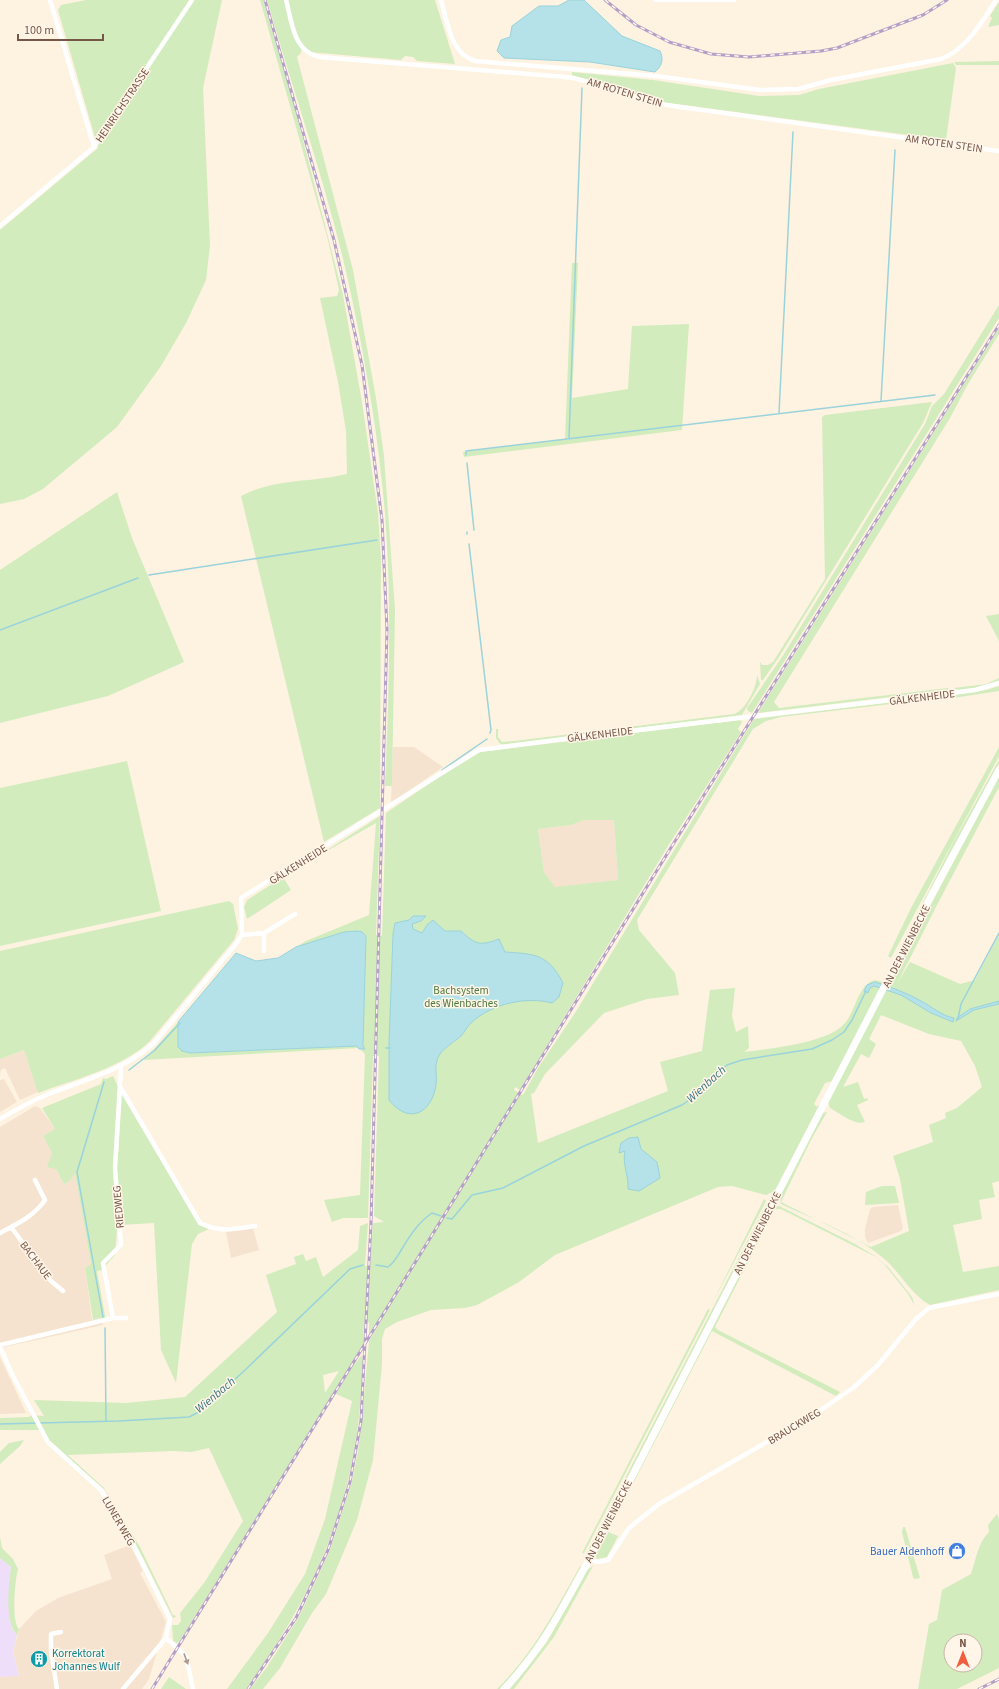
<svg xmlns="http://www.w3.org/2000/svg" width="999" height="1689" font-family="'Source Sans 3',sans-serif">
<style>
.residential{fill:#f6e3cf}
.education{fill:#efdefa}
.green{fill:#d2ecbe;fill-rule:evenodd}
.water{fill:#b4e2e8;stroke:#9ad3db}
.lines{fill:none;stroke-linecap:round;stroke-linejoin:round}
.stream{stroke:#9ad3db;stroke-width:1.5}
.street{stroke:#fff;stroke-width:4.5}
.secondary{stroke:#fff;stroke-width:7}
.rail-casing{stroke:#b39fc7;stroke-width:3}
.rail{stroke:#fff5e8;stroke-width:1.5;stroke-dasharray:4.5;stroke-linecap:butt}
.oneway{fill:#ad9a90}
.labels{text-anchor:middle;stroke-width:3;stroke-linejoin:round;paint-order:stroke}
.street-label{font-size:11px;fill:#765646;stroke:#fff5e8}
.park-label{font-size:11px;fill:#4e773b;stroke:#fff5e8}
.shop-label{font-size:11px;fill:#366cbe;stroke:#fff5e8;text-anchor:end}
.culture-label{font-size:11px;fill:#0d838f;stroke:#fff5e8;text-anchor:start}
.water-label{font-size:12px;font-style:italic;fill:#39747d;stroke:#fff5e8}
</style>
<rect width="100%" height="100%" fill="#fef2e1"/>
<path class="residential" d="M 393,747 L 414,747 L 443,767 L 391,803 Z
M 583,820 L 614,820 L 618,880 L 558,892 L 544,872 L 538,829 L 571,825 Z
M 24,1050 L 38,1092 L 20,1100 L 5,1068 L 1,1070 L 0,1075 L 0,1059 Z
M 4,1079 L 17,1102 L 0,1112 L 0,1080 Z
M 35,1106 L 40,1108 L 55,1129 L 43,1136 L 52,1153 L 56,1169 L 64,1184 L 69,1182 L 75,1172 L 91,1264 L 85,1268 L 92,1320 L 101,1318 L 103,1325 L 0,1348 L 0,1127 Z
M 898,1205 L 903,1228 L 901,1231 L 868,1243 L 865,1237 L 865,1229 L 870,1209 L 873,1207 Z
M 253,1228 L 259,1250 L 231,1258 L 226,1232 Z
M 0,1357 L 26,1413 L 0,1414 Z
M 130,1545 L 143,1571 L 140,1573 L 166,1622 L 149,1679 L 142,1689 L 0,1689 L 0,1677 L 19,1675 L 13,1652 L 19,1629 L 36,1611 L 58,1598 L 112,1579 L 104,1555 Z"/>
<path class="education" d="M 0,1558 L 11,1567 L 10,1580 L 12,1629 L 17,1635 L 13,1652 L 19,1676 L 0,1677 Z"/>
<path class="green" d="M 86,0 L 222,0 L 203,88 L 210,245 L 206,280 L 186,323 L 161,366 L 117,427 L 43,489 L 24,499 L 0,504 L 0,230 L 98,148 L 58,10 L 61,5 Z
M 260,0 L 263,0 L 294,105 L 343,295 L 362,402 L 378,513 L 381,559 L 380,808 L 324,842 L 241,496 C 276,478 310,483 347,474 L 346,431 L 338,382 L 320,298 L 337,296 L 339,290 L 328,240 Z
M 267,0 L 435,0 L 455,64 L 417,61 L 413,57 L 405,56 L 401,60 L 309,52 L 302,46 L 301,53 L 297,57 L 353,270 L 376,398 L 384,456 L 395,610 L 392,786 L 385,786 C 389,696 392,603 385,513 C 379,441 366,364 351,294 C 330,194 295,98 267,0 Z
M 999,2 L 999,25 L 988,27 L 992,18 L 990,16 Z
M 999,61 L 999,65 L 956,65 L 954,62 Z
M 953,63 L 956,68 L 946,140 L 661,102 L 572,75 L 572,72 L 653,80 L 759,96 L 799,95 L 819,89 Z
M 572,263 L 578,263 L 572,398 L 628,389 L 632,326 L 689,324 L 682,430 L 464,457 L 463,452 L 565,439 Z
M 999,305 L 999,318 L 752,713 L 748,711 L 747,708 L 784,654 L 925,424 L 932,406 L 944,394 Z
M 999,328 L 999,334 L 968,384 L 950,418 L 774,702 L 779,708 L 948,688 L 948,690 L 758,713 Z
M 932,402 L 923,423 L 779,657 L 763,680 L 761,680 L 760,662 L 762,665 L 768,665 L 773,662 L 825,579 L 822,417 L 825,415 Z
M 117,492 L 132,538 L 184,662 L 108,696 L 0,723 L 0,570 Z
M 999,614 L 999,641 L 986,616 Z
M 757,675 L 760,684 L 742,715 L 505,744 L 500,744 L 496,738 L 496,729 L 498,729 L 498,737 L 502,742 L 514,741 L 734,714 C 746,710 757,687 757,675 Z
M 999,678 L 999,681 L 983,687 L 958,690 L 954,688 L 986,684 Z
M 999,686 L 999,691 L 953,698 L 956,695 L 986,690 Z
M 951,695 L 950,697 L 781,717 L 766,721 L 753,729 L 637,920 L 639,930 L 675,973 L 679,995 L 647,999 L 604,1013 L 545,1074 L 534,1093 L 531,1094 L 538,1143 L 668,1091 L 660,1062 L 702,1051 L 710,990 L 735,988 L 732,1016 L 736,1032 L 748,1026 L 749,1048 L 744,1052 C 768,1049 828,1043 844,1024 C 856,1012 857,985 875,980 L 891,984 L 890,982 L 999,776 L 999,787 L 937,905 L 897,984 L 910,962 L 960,984 L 975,980 L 999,934 L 999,1181 L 992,1183 L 995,1197 L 979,1200 L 982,1219 L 953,1225 L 963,1272 L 999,1266 L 999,1290 L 930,1305 C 910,1294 900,1271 882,1257 C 855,1234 813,1219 781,1204 C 780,1200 780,1198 780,1195 L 822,1113 L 827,1112 L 811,1140 L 781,1202 L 871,1247 L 909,1231 L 900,1179 L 893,1156 L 933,1142 L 929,1125 L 946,1118 L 945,1113 L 957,1108 L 982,1087 L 975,1066 L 961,1041 L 929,1034 L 881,1015 L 869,1039 L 876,1044 L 869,1058 L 861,1054 L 843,1087 L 858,1082 L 864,1099 L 867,1098 L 868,1100 L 857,1105 L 865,1122 C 854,1126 840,1113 830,1108 L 828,1102 L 833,1081 L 825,1083 L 814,1104 L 817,1107 L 818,1105 L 819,1106 L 773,1194 L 771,1195 L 772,1192 L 766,1195 L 732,1186 L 718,1187 L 555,1255 L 519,1282 L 477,1305 L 465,1308 L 431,1310 L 397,1322 L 385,1329 L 382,1339 L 382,1364 L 373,1460 L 357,1520 L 326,1594 L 312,1613 L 280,1668 L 263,1689 L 250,1689 L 267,1667 L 299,1617 L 330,1550 L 352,1482 L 358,1451 L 362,1420 L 369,1341 L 381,1321 L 378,1321 L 369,1336 L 369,1322 L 364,1322 L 363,1344 L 350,1366 L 179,1642 L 177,1643 L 173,1641 L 172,1625 L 178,1625 L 181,1621 L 180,1613 L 204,1583 L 243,1521 L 209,1448 L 191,1452 L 173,1451 L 68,1455 L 104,1488 L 140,1547 L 173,1615 L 177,1616 L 173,1618 L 143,1558 L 105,1490 L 51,1444 L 43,1430 L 0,1430 L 0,1418 L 29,1417 L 32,1415 L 44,1416 L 34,1400 L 126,1403 L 185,1397 L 277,1312 L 266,1275 L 296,1264 L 294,1257 L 303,1254 L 306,1261 L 316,1257 L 323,1277 L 358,1250 L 360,1226 L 368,1223 L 365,1266 L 370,1266 L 373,1223 L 384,1222 L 374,1216 L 379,1056 L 373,1056 L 368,1218 L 343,1218 L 332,1222 L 324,1200 L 360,1195 L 365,1054 L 359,1048 L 143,1060 L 156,1047 L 178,1022 L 178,1047 L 182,1051 L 190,1053 L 356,1046 L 255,964 L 286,957 L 303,945 L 296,947 L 306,941 L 369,915 L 376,823 L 313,859 L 380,816 L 376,935 L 382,936 L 386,813 L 448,771 L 480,752 L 740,720 L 742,722 L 738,729 L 741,732 L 668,846 L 520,1090 L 515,1087 L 514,1090 L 523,1095 L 538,1068 L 575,1013 L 754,719 ZM 584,820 L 614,820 L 618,880 L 555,887 L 544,872 L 538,829 L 571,825 ZM 357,931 L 364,934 L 333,935 ZM 339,1371 L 325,1393 L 323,1375 Z
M 999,747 L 999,756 L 891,958 L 888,956 L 911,908 Z
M 999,760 L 999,764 L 886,976 L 954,841 Z
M 127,761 L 161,911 L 0,946 L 0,788 Z
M 283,877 L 291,890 L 247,919 L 244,907 L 247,900 Z
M 229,901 L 233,904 L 238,929 L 234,940 L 150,1041 C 124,1067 73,1080 38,1093 L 24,1050 L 0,1059 L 0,951 Z
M 113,1076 L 119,1089 L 113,1168 L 117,1229 L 115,1255 L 102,1270 L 97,1271 L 105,1316 L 106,1321 L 102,1322 L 101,1318 L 93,1320 L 85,1268 L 91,1264 L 75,1173 L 69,1182 L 64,1184 L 56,1169 L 47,1167 L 52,1153 L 43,1136 L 55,1129 L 42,1108 L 101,1084 L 103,1078 L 106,1079 Z
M 122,1095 L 199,1224 L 209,1229 L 198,1234 L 192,1244 L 176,1383 L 161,1350 L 154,1223 L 120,1225 L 117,1168 Z
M 882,1186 L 895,1186 L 899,1203 L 865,1205 L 866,1192 Z
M 764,1199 L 766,1201 L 712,1304 Z
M 767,1203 L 767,1207 L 589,1552 L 586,1554 Z
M 779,1206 L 855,1244 L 875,1256 L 888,1267 L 912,1297 L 915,1306 L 908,1294 L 885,1265 L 876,1257 L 781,1209 L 775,1209 L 715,1327 L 718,1330 L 840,1392 L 836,1396 L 712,1331 L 608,1532 L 618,1536 L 607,1557 L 597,1559 L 595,1555 L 774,1207 Z
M 708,1309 L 710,1310 L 584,1553 L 582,1553 Z
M 362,1355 C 365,1367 361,1392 360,1406 C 351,1514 309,1602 246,1689 L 227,1689 L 268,1633 L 305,1574 L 325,1519 L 352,1401 L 336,1394 L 352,1367 Z
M 24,1440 L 20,1446 L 0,1464 L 0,1452 L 9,1443 Z
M 997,1514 L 999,1519 L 999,1668 L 957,1689 L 918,1689 L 929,1624 L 937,1620 L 942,1590 L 971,1574 C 976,1559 978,1543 989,1532 L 988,1525 ZM 951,1641 L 975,1641 L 975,1665 L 951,1665 Z
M 903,1527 L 905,1527 L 920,1578 L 914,1579 L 913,1577 L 902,1532 Z
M 0,1537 L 2,1548 L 13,1559 L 18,1569 C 15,1580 11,1622 19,1629 L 17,1635 C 4,1621 9,1585 11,1567 L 0,1558 Z
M 580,1566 L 581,1566 L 552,1620 L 536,1645 L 505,1684 L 500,1689 L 497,1689 C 533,1654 556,1609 580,1566 Z
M 593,1566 L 554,1637 L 514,1689 L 510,1689 L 547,1642 L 587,1570 Z
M 169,1677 L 186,1689 L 161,1689 Z"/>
<path class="water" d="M 569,0 L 584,0 L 622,36 L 660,51 C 664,59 662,66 655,72 L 590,62 L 504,58 L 497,51 L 501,40 L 510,37 L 512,26 L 539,6 L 558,6 Z
M 413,916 L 426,916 L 421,921 L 412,924 L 413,929 L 422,933 L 427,925 L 433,920 L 445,931 L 461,931 C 476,945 480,946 499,939 L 505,952 C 535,954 548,954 563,983 L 559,997 L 552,1003 C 526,996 492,1004 472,1022 C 467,1026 465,1032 461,1036 C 454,1042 445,1047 440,1054 C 432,1066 439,1077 435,1090 C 428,1117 406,1122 389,1100 L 389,1044 L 393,934 L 395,923 L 409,920 Z
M 357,931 L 362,932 L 366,936 L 363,1046 L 365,1049 L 359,1049 L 357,1046 L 190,1053 L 182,1051 L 178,1047 L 178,1022 L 236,953 L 256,961 L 278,958 L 296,947 L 344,932 Z
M 875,982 C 891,987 907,993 921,1001 C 931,1006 942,1016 954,1018 L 953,1022 L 931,1013 L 901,995 L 874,986 L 870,988 L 868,993 L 864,991 L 867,985 Z
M 999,1001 L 999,1004 L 974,1010 L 956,1021 L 957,1018 L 970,1009 Z
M 638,1137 L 641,1149 L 657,1162 L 660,1178 L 639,1191 L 628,1189 C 629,1175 622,1165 625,1151 L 619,1153 L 621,1143 L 629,1138 Z"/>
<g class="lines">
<path class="stream" d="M 881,401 L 895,150
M 779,413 L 793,132
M 569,438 L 582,88
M 466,455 L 466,451 L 935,395
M 467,463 L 474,530
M 467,532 L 467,534
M 469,544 L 491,730 L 490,733
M 149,575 L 377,540
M 0,630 L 138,578
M 442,770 L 487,739
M 958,1019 L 961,1004 L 999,933
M 386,1048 L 390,1048
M 129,1070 L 155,1050 L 180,1023
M 447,1218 L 452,1219 L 472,1195 L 503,1188 L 584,1146 L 682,1105 L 697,1095 L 711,1078 L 727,1065 L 742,1060 L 812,1049 L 832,1040 L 844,1032 L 852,1020 L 866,991
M 376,1265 L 388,1267 C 396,1261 398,1255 403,1247 C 411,1234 419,1222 432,1213 L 441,1216
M 103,1317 L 77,1172 L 104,1082
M 105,1328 L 106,1421
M 0,1424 L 119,1421 L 189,1417 L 199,1412 L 244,1371 L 350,1269 L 363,1265"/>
<path class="street" d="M 50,0 L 94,147
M 286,0 C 292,22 293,51 319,57 L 566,77 C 601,82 632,98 666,105 L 999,151
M 441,0 C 448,23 450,53 475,61 L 656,76 L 760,90 L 798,89 L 831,80 L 941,59 C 967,49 982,22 996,0
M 655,0 L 734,0
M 0,226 L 94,147 L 192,0
M 264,933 L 264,951
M 242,935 L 264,933 L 295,914
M 121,1088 L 200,1223 C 220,1233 233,1229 255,1226
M 0,1119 C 15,1110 30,1102 46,1095 C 83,1080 122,1071 153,1044 L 236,944 L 242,935 L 241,898 L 479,750 L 580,737 L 975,690 L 999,683
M 11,1227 L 51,1281 L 63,1291
M 0,1233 C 17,1224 34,1216 45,1200 L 35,1180
M 113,1318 L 103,1263 L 121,1245 L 115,1168 L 121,1067
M 0,1345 L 113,1318 L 126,1318
M 0,1347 L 13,1376 L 48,1442 L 101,1490 L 133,1544 L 170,1619 L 166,1638 L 123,1689
M 589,1560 L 599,1562 L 608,1560 L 629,1528 L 659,1504 L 812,1416 L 853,1388 L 878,1365 L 916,1319 L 929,1308 L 999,1294
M 166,1638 L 186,1656 L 193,1689
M 57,1689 L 51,1651 L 51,1634 L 61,1632"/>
<path class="secondary" d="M 504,1689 C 541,1651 564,1605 589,1560 L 932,894 L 999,770"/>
<defs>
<path id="rail" d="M 605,0 L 636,25 L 669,42 L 711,54 L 749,57 L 821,51 L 837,48 L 923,15 L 947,0
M 152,1689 L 672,846 L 999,325
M 248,1689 L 296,1618 L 328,1550 L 350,1482 L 361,1421 L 371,1223 L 387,630 L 382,520 L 362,365 L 334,240 L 265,0
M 979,1689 L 999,1679"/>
</defs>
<use href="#rail" class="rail-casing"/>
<use href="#rail" class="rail"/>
</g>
<defs><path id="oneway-solid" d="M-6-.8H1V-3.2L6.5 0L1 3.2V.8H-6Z"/></defs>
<use class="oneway" href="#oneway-solid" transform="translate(186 1659) rotate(70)"/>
<defs>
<symbol id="shop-disc" viewBox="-11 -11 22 22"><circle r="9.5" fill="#3f7fe0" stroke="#fff5e8"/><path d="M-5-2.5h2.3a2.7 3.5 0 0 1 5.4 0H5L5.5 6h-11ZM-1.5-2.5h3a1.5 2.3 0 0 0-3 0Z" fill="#fff"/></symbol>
<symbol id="building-disc" viewBox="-11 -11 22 22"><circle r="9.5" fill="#0f9aa8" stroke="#fff5e8"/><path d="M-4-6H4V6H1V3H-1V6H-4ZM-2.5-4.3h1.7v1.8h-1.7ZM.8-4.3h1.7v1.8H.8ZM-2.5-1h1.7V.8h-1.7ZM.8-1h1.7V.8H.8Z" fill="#fff"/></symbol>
</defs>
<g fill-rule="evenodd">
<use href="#shop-disc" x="947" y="1541" width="20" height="20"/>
<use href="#building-disc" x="29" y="1649" width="20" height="20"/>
</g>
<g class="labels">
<g class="street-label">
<text transform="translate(625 92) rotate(17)" y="4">AM ROTEN STEIN</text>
<text transform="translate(122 105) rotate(-56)" y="4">HEINRICHSTRASSE</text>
<text transform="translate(944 143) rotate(8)" y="4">AM ROTEN STEIN</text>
<text transform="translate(922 697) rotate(-7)" y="4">GÄLKENHEIDE</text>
<text transform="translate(600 734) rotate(-7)" y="4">GÄLKENHEIDE</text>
<text transform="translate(298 864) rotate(-32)" y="4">GÄLKENHEIDE</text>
<text transform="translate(906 946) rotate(-63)" y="4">AN DER WIENBECKE</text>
<text transform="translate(118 1207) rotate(-95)" y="4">RIEDWEG</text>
<text transform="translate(757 1233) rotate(-63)" y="4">AN DER WIENBECKE</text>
<text transform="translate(36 1260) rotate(53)" y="4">BACHAUE</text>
<text transform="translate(794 1426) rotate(-31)" y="4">BRAUCKWEG</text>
<text transform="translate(119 1521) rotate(60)" y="4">LUNER WEG</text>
<text transform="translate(608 1521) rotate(-63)" y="4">AN DER WIENBECKE</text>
</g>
<g class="park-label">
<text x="461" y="994">Bachsystem<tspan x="461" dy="13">des Wienbaches</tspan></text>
</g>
<g class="shop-label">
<text x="944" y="1555">Bauer Aldenhoff</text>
</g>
<g class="culture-label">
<text x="52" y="1657">Korrektorat<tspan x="52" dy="13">Johannes Wulf</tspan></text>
</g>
<g class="water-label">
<text transform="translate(706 1084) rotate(-42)" y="4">Wienbach</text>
<text transform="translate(215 1395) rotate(-40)" y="4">Wienbach</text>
</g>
</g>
<g transform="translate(963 1653)"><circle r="19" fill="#fff5e8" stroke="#c8b5a7"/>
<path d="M0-3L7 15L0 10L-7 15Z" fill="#f05f3d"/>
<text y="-6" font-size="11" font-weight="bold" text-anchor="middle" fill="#765646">N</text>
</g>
<path d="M18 34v6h85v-6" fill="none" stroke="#765646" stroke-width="2"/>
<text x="24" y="34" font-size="12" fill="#765646" stroke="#fff5e8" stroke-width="3" paint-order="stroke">100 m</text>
</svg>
